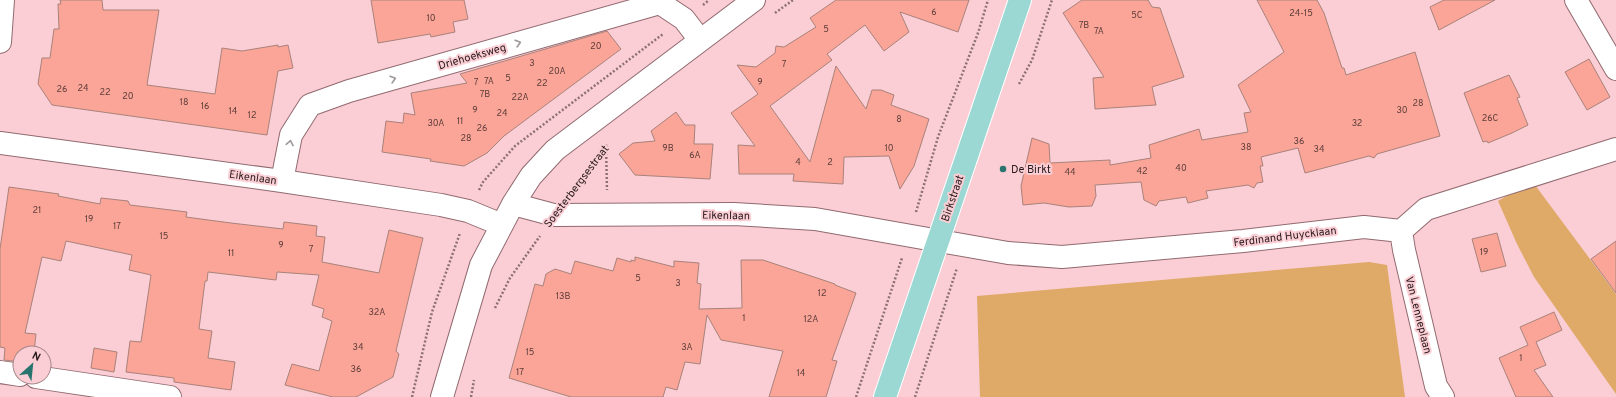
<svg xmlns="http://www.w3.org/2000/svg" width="1616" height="397" font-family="Overpass,sans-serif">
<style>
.green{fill:#dfa968}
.building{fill:#faa597;stroke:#a9827b}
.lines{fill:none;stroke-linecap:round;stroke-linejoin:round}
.minor-casing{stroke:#916a70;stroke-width:24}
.major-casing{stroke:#fff;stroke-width:24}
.path{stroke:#8d7074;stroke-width:2.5;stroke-dasharray:2 2;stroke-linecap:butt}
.minor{stroke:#fff;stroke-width:22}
.major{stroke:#9bd7d3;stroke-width:22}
.oneway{stroke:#9e9898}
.poi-dot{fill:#2a746f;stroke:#faced4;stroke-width:1.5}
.labels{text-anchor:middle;stroke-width:4;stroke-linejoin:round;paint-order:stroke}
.number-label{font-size:9px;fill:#5c3c3a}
.street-label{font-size:11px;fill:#28191b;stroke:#faced4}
.poi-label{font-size:11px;fill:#28191b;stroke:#faced4;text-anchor:start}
</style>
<rect width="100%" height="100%" fill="#faced4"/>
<path class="green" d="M 1532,181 L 1616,294 L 1616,394 L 1534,277 L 1517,244 L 1498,201 Z
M 1369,262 L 1387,265 L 1405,397 L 980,397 L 977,296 Z"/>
<path class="building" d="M 60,0 L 102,0 L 103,10 L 159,10 L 147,85 L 215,94 L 222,48 L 242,51 L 278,45 L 278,47 L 288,45 L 293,68 L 278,71 L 267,135 L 52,105 L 38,84 L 42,58 L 50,58 L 54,29 L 59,29 L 58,4 L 61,4 Z
M 371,0 L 464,0 L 468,19 L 453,22 L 455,32 L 431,37 L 430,34 L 378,43 Z
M 836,0 L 969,0 L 958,32 L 900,12 L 909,32 L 884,51 L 865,25 L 827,54 L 832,60 L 770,106 L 810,162 L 836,66 L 866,109 L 872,90 L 881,90 L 894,95 L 891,105 L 929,119 L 914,166 L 900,189 L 889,156 L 844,157 L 843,184 L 793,181 L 794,174 L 739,174 L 738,145 L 755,146 L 731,113 L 758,94 L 737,65 L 756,67 L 775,53 L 776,46 L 784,47 L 816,27 L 810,18 Z
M 1082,0 L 1148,0 L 1152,7 L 1160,8 L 1184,77 L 1152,87 L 1156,105 L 1095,109 L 1093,78 L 1104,77 L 1063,13 Z
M 1257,0 L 1317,0 L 1324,13 L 1342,68 L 1344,68 L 1346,75 L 1415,52 L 1440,136 L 1377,154 L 1374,158 L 1369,156 L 1305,173 L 1298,148 L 1261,157 L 1263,166 L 1260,166 L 1263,182 L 1257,183 L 1254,188 L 1248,185 L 1206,191 L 1208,198 L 1188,203 L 1186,197 L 1159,201 L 1156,206 L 1144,200 L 1141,182 L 1095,185 L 1096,196 L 1092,206 L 1069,207 L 1044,203 L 1023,205 L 1021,186 L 1032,138 L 1049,144 L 1050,163 L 1110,160 L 1110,165 L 1151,158 L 1149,145 L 1199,129 L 1202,140 L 1248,132 L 1244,113 L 1251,112 L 1238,85 L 1284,52 Z
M 1444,0 L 1495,0 L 1439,30 L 1430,7 Z
M 607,31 L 621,49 L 504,136 L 487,153 L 464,166 L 430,161 L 431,159 L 382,152 L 386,121 L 403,123 L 404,113 L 415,115 L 411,93 L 467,83 L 460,74 Z
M 1589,59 L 1610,97 L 1587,110 L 1565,72 Z
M 1509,75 L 1520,97 L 1517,98 L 1528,125 L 1512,133 L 1488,143 L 1487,141 L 1483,142 L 1464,93 Z
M 676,112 L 685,125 L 695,125 L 694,144 L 713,144 L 710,179 L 635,175 L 619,154 L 633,143 L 655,141 L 651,131 Z
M 9,187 L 59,194 L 58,196 L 100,204 L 101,198 L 128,201 L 130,205 L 187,212 L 186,217 L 231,223 L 283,229 L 284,222 L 317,226 L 316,236 L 325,237 L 322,262 L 379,273 L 389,230 L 423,238 L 396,351 L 399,354 L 393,377 L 356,397 L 333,397 L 285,385 L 292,364 L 319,371 L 332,321 L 322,317 L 324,309 L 312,305 L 319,275 L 277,272 L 276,280 L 208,272 L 207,281 L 205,281 L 199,329 L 212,331 L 208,358 L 235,362 L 231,390 L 174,382 L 174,378 L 126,372 L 130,341 L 141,342 L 151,275 L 129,270 L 132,255 L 66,241 L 61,261 L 42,257 L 25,333 L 36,334 L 34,352 L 20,353 L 20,362 L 4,360 L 5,348 L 0,347 L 0,249 Z
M 1497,233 L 1506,266 L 1481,272 L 1472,239 Z
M 1616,241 L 1616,293 L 1591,259 Z
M 635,257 L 674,267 L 674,261 L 699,263 L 697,283 L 701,284 L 699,309 L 742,308 L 741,260 L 763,260 L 835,284 L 835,285 L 856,293 L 832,360 L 837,361 L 826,397 L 769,397 L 783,351 L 721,340 L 707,315 L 700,364 L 685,362 L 677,390 L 666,387 L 663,397 L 571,397 L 509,378 L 535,284 L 543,286 L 546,274 L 555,269 L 571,274 L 575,261 L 613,271 L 617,258 L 631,262 L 631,260 L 635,261 Z
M 1554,312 L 1562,330 L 1536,342 L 1546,365 L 1534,370 L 1553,397 L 1516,397 L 1499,358 L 1528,345 L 1520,327 Z
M 94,348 L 117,352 L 114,372 L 91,368 Z"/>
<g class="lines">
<defs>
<path id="minor" d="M 1576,0 L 1616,69
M 0,42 L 3,0
M 0,143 L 282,181 L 441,205 L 468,211 L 502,225
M 282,181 L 291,135 L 310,105 L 349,91 L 660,3 L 684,19 L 700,40
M 513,204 L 554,215 L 734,214 L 815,219 L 1008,253 L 1062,257 L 1243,241 L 1364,227 L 1401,231 L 1426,209 L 1616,149
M 1401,231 L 1404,250 L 1436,386 L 1443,397
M 0,372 L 20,375
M 36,377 L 170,397
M 442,397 L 481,265 L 513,204 L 531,176 L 555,150 L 754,0"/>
<path id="major" d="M 885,397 L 1020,0"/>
</defs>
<use href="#minor" class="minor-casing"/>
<use href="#major" class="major-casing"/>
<path class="path" d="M 703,5 L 709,0
M 775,13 L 793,0
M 1019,84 L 1032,60 L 1052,0
M 606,145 L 607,190
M 479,190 L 483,182 L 515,146 L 663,34
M 572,191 L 607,144
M 916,212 L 938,137 L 978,33 L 988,0
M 495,308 L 510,278 L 540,236
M 412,397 L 432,312 L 460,233
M 471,397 L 474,380
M 856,397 L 902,258
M 915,397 L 957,268"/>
<use href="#minor" class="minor"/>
<use href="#major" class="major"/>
</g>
<defs><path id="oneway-chevron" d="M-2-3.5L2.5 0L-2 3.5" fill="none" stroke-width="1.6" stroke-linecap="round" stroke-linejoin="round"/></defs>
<g class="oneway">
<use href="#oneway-chevron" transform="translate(518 43) rotate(-16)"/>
<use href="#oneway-chevron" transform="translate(393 79) rotate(-16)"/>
<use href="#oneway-chevron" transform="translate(290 143) rotate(-79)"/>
</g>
<circle class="poi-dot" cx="1003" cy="169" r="4"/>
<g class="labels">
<g class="number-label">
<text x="934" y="15">6</text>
<text x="1301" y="16">24-15</text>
<text x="1137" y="18">5C</text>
<text x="431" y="21">10</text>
<text x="1084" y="28">7B</text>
<text x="826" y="32">5</text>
<text x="1099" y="34">7A</text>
<text x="596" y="49">20</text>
<text x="532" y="66">3</text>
<text x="784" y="67">7</text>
<text x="557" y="74">20A</text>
<text x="508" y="81">5</text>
<text x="489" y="84">7A</text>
<text x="476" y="85">7</text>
<text x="760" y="85">9</text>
<text x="542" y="86">22</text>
<text x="83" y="91">24</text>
<text x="62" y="92">26</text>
<text x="105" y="95">22</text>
<text x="485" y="97">7B</text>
<text x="128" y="99">20</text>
<text x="520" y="100">22A</text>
<text x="184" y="105">18</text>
<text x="1418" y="106">28</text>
<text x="205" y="109">16</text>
<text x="475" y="113">9</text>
<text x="1402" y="113">30</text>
<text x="233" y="114">14</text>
<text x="502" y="116">24</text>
<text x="252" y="118">12</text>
<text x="1490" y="121">26C</text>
<text x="899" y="122">8</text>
<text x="460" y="124">11</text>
<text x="436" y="126">30A</text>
<text x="1357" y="126">32</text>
<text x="482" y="131">26</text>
<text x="466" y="141">28</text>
<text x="1299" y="144">36</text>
<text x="1246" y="150">38</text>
<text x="668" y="151">9B</text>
<text x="889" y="151">10</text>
<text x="1319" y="152">34</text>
<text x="695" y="158">6A</text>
<text x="798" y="165">4</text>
<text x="830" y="165">2</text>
<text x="1181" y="171">40</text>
<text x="1142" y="174">42</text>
<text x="1070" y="175">44</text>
<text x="37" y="213">21</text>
<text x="89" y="222">19</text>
<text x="117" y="229">17</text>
<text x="164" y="239">15</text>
<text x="281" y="248">9</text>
<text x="311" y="252">7</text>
<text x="1484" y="255">19</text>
<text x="231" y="256">11</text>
<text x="638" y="281">5</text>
<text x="678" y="286">3</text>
<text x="822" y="296">12</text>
<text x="563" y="299">13B</text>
<text x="377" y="315">32A</text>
<text x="744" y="321">1</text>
<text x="811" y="322">12A</text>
<text x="358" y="350">34</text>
<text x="687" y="350">3A</text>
<text x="530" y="355">15</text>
<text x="1521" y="361">1</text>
<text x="356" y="372">36</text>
<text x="520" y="375">17</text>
<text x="801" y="376">14</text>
</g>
<g class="street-label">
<text transform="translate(472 56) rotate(-16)" y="4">Driehoeksweg</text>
<text transform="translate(253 177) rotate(8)" y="4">Eikenlaan</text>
<text transform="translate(576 186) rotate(-53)" y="4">Soesterbergsestraat</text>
<text transform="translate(952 198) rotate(-71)" y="4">Birkstraat</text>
<text transform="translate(726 215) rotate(1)" y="4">Eikenlaan</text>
<text transform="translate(1285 236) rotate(-7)" y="4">Ferdinand Huycklaan</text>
<text transform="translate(1419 315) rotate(76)" y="4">Van Lenneplaan</text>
</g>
<g class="poi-label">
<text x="1011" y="173">De Birkt</text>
</g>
</g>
<g transform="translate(32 365) rotate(27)"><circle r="19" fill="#faced4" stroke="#a6868a"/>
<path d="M0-3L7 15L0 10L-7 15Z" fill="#2a746f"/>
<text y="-6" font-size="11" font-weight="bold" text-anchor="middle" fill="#28191b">N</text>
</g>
</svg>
